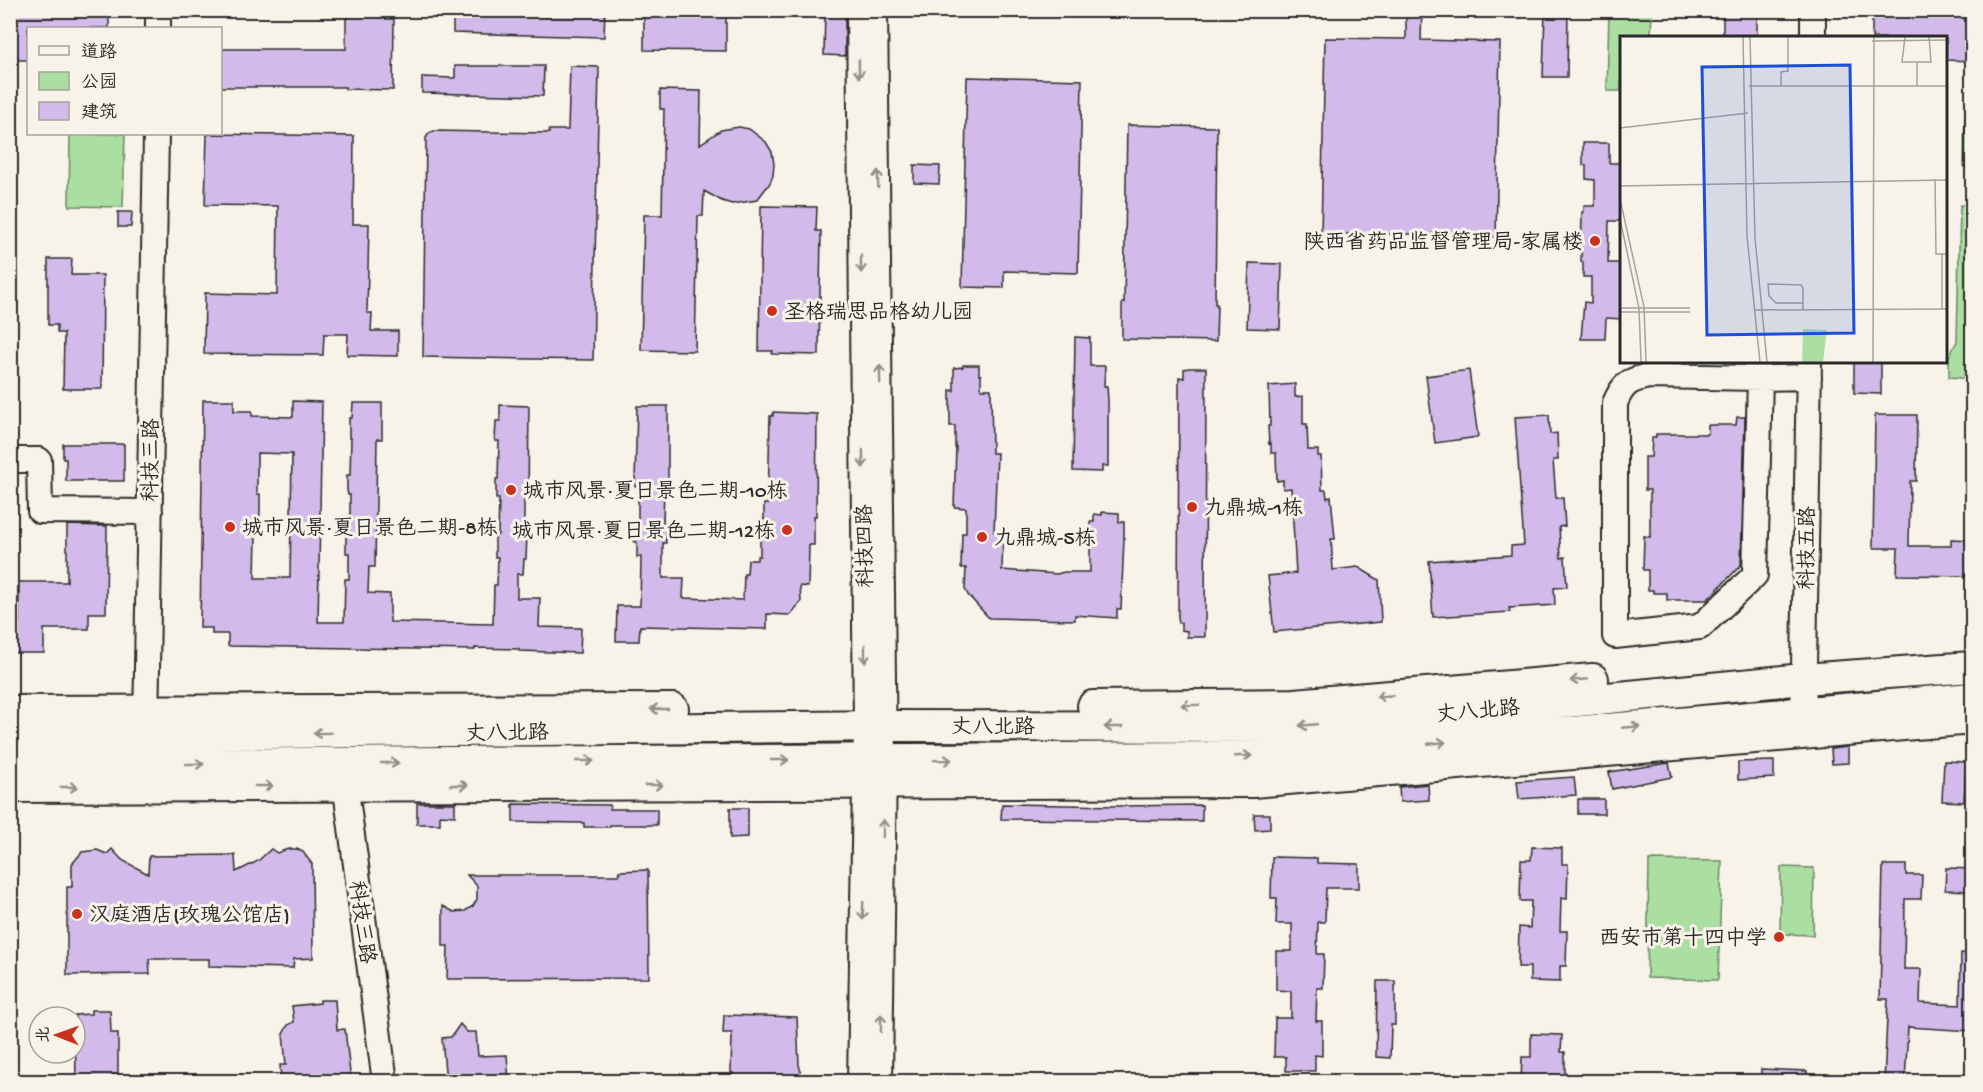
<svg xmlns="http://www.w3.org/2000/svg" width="1983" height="1092" font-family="'Gochi Hand','LXGW WenKai TC',sans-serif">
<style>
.green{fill:#abdfa1;stroke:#6b8566;stroke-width:1.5}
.building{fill:#d2bbeb;stroke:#2b2b2b;stroke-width:1.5;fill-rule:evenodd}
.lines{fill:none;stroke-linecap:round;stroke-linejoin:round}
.minor-casing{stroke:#2b2b2b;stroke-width:28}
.major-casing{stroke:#2b2b2b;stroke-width:34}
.minor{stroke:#f7f3e8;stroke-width:24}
.major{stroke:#f7f3e8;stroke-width:30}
.oneway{stroke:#918f8a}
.poi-dot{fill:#c8321e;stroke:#f7f3e8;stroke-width:2}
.labels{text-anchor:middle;stroke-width:6;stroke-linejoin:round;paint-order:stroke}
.poi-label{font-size:21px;fill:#2b2b2b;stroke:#f7f3e8;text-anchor:start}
.street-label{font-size:21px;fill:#2b2b2b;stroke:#f7f3e8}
.inset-road{fill:none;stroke:#a5a39c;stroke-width:1.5}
.view{fill:#1d4ed8;fill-opacity:0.15;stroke:#1d4ed8;stroke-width:3}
.inset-edge{fill:none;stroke:#2b2b2b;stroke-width:3}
</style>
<rect width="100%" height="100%" fill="#f7f3e8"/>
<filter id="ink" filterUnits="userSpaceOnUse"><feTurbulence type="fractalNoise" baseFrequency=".0167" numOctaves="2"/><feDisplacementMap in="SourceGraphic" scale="12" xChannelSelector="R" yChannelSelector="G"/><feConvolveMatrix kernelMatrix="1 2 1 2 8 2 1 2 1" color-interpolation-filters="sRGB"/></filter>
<g filter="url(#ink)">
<path class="green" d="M 1609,11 L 1652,11 L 1651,37 L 1622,38 L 1621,91 L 1607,91 Z
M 1965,118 L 1972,118 L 1972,167 L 1964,167 Z
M 70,134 L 125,134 L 123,207 L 69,206 Z
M 1960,205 L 1972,205 L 1972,379 L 1949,377 L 1949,357 L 1957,341 Z
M 1967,418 L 1972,418 L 1972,495 L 1966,495 Z
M 1649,860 L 1722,861 L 1718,980 L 1647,978 Z
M 1781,867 L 1814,868 L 1813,935 L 1780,934 Z"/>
<path class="building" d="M 10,10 L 109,10 L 109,28 L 28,28 L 28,60 L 10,60 Z
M 349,10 L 386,10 L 386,19 L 394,19 L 393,90 L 345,89 L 345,87 L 220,87 L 220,49 L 346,49 L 346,18 L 348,18 Z
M 453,10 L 605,10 L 604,37 L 453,33 Z
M 644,10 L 726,10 L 726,51 L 644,50 Z
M 825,10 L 845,10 L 845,56 L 824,55 Z
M 1406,10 L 1422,10 L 1421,40 L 1500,42 L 1496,237 L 1439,236 L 1439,234 L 1321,234 L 1325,38 L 1406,39 Z
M 1545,10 L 1568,10 L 1567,77 L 1543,77 Z
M 1723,10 L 1757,10 L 1757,38 L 1723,38 Z
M 1872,10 L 1972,13 L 1972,61 L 1946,60 L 1946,38 L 1872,38 Z
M 455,66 L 544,66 L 543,96 L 422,93 L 422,77 L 455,78 Z
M 570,66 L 599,67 L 593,360 L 423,357 L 426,138 L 429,133 L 434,131 L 549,133 L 549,130 L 568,130 Z
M 967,77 L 1082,80 L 1078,273 L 1004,271 L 1004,288 L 962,287 Z
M 660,90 L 701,91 L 700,144 L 721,130 L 739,127 L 749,129 L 766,142 L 772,152 L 774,164 L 773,175 L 770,183 L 757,200 L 732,204 L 722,201 L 704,191 L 703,216 L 698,216 L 695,351 L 641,350 L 644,215 L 662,215 L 664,109 L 660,109 Z
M 1127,125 L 1217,127 L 1215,304 L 1217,304 L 1216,341 L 1122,339 L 1122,303 L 1124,303 Z
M 207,134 L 354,136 L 353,224 L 369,224 L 367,313 L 372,313 L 371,331 L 398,331 L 398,356 L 347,355 L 348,334 L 324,334 L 323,355 L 204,354 L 205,293 L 277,295 L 278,206 L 205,205 Z
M 1583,143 L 1609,143 L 1609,163 L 1622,163 L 1622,221 L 1609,221 L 1608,263 L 1622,263 L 1622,319 L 1606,318 L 1605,339 L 1581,339 L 1584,302 L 1591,303 L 1591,277 L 1583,277 L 1583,262 L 1581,262 L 1582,212 L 1584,212 L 1584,206 L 1595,206 L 1595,180 L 1586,179 L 1586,165 L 1583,165 Z
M 914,165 L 940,166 L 939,184 L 914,183 Z
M 761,206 L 817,207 L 816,231 L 821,231 L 819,355 L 772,354 L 773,351 L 759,351 Z
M 118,212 L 132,212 L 131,227 L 118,227 Z
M 48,259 L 72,259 L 71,275 L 103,275 L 102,389 L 63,389 L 64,333 L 57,333 L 57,325 L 48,325 Z
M 1249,263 L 1282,264 L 1280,329 L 1247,328 Z
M 1075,337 L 1090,338 L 1090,366 L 1105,366 L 1104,386 L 1107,386 L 1108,401 L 1108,466 L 1102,466 L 1102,472 L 1073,471 Z
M 1854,362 L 1881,362 L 1881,394 L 1854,393 Z
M 963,365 L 979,365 L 979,375 L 981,375 L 981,389 L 991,389 L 992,453 L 997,453 L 994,532 L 1003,532 L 1002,570 L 1057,574 L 1064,572 L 1090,572 L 1090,522 L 1094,522 L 1094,514 L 1102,515 L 1102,512 L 1119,513 L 1119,522 L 1124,522 L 1124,538 L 1121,609 L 1117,609 L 1117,618 L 1075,615 L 1075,620 L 989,618 L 968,595 L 965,589 L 966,568 L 961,568 L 962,533 L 966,533 L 966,508 L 954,507 L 956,447 L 955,447 L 955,426 L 950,426 L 950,390 L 954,391 L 954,368 L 963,367 Z
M 1190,368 L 1206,368 L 1205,637 L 1187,637 L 1187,631 L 1181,630 L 1181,623 L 1179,623 L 1178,617 L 1179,377 L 1184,378 L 1184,369 Z
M 1469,370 L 1478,437 L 1435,443 L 1426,376 Z
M 1295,384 L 1295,397 L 1303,396 L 1303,424 L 1307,424 L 1308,450 L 1318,450 L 1318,456 L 1321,456 L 1322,490 L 1326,490 L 1327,498 L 1331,497 L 1335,539 L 1331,539 L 1333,570 L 1358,567 L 1379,580 L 1381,622 L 1274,632 L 1268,576 L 1296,573 L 1291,488 L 1283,489 L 1283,480 L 1277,481 L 1276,453 L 1271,453 L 1271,443 L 1269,444 L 1268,426 L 1270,426 L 1269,386 Z
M 203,400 L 234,400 L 234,411 L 252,411 L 252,416 L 293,417 L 293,401 L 322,402 L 318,622 L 344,622 L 345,579 L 349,579 L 349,553 L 346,553 L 346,530 L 350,530 L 350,495 L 348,495 L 347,490 L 347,475 L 350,475 L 351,438 L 349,438 L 349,418 L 352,418 L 353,403 L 382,403 L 382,439 L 377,439 L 375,567 L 369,567 L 368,593 L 390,594 L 390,622 L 493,624 L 494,585 L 497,585 L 498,557 L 495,557 L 495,535 L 498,535 L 499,499 L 496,499 L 496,479 L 498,479 L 499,441 L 495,441 L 496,421 L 500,421 L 500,405 L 529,406 L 528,501 L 524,501 L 524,535 L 527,535 L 526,559 L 524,559 L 523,574 L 517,574 L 517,598 L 540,598 L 539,627 L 581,628 L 580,653 L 519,651 L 519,649 L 475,648 L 475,650 L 228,646 L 228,634 L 212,634 L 212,628 L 200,628 ZM 257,453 L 292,454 L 290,578 L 255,578 L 256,535 L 259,535 L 260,510 L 260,494 L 257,494 Z
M 637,406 L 668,406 L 668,487 L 664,487 L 663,524 L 666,524 L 666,543 L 663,543 L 663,578 L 684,578 L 683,598 L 743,600 L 744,574 L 747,574 L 748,560 L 757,560 L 757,556 L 760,556 L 760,520 L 764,520 L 764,504 L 768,504 L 770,416 L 773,416 L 773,412 L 817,414 L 816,516 L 814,516 L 814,545 L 809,545 L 808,587 L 800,586 L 801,602 L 790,615 L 767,614 L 767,629 L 640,626 L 639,641 L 616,641 L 617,606 L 640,606 L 641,559 L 641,557 L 637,557 L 637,542 L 634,542 L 634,523 L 638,523 L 638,486 L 635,486 L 635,482 Z
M 1549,415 L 1550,434 L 1557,433 L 1558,460 L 1553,460 L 1556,498 L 1563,498 L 1565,526 L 1559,527 L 1561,558 L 1565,557 L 1567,587 L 1554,588 L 1555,605 L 1509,608 L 1510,612 L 1433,617 L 1429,561 L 1511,555 L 1511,546 L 1524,545 L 1515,417 Z
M 1875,415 L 1917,415 L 1916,481 L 1910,481 L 1909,546 L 1951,546 L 1951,539 L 1972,540 L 1972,576 L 1897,575 L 1898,548 L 1873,548 Z
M 1737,417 L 1745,417 L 1741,565 L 1707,600 L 1667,600 L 1667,593 L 1653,593 L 1653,590 L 1648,590 L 1648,570 L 1643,570 L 1644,536 L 1650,537 L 1650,490 L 1645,490 L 1645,457 L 1651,457 L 1652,438 L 1656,437 L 1656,434 L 1708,434 L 1708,425 L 1736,425 Z
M 63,444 L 124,444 L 124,481 L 66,481 L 66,459 L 63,459 Z
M 67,525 L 107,526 L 106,613 L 89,613 L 89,629 L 44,629 L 44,653 L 10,653 L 10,623 L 19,623 L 19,582 L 67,582 Z
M 1848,747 L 1848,763 L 1832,764 L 1831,749 Z
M 1774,761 L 1774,778 L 1738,780 L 1738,762 Z
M 1944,761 L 1966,762 L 1964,802 L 1942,801 Z
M 1669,763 L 1672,777 L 1612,789 L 1609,772 Z
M 1574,777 L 1576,795 L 1519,799 L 1517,781 Z
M 1428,784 L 1429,800 L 1400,802 L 1399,787 Z
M 1578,799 L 1604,799 L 1604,814 L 1578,814 Z
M 417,803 L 455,803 L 455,816 L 440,815 L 440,824 L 417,824 Z
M 513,804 L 610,805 L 610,809 L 657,809 L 657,825 L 610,825 L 610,827 L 584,827 L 584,823 L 513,822 Z
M 1002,804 L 1118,806 L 1202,805 L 1202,821 L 1001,819 Z
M 730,808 L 748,808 L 748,837 L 730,838 Z
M 1254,814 L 1270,814 L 1270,829 L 1255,830 Z
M 1532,847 L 1562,848 L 1562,864 L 1568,864 L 1567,899 L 1561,898 L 1560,931 L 1567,931 L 1566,966 L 1560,966 L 1560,982 L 1530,981 L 1530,967 L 1518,967 L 1519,927 L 1530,928 L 1531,901 L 1520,901 L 1521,860 L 1531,860 Z
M 112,849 L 122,860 L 148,874 L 149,856 L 235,855 L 236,872 L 258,861 L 271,849 L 277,853 L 288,849 L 297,849 L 303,852 L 312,864 L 313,958 L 294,959 L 293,968 L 209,966 L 209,959 L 149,959 L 150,974 L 67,975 L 67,887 L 72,887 L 72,864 L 82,852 L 97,850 L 107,854 Z
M 1272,857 L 1317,858 L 1317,863 L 1359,864 L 1359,888 L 1326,888 L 1325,922 L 1318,922 L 1317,954 L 1324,954 L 1323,988 L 1317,988 L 1316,1021 L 1322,1021 L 1322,1056 L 1315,1055 L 1315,1071 L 1286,1071 L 1286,1057 L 1274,1057 L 1275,1018 L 1291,1018 L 1291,991 L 1276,990 L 1276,951 L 1292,951 L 1292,924 L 1276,924 L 1277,898 L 1271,898 Z
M 1883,865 L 1906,865 L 1906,875 L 1922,875 L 1921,899 L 1905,899 L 1904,969 L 1921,969 L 1920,1003 L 1960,1005 L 1961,953 L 1972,954 L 1972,1031 L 1908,1027 L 1905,1082 L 1884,1082 L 1888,999 L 1880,999 Z
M 1946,868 L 1972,869 L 1972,891 L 1945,890 Z
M 648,870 L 649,978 L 447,979 L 448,946 L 443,946 L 443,906 L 454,912 L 465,911 L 473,906 L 477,899 L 477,886 L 467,875 L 619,875 L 619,871 Z
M 1377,981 L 1395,981 L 1395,1025 L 1391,1025 L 1390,1058 L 1376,1057 Z
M 320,1000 L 335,1000 L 337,1030 L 345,1029 L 351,1082 L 281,1081 L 280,1065 L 286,1065 L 283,1034 L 288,1025 L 294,1022 L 292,1006 L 320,1003 Z
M 91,1010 L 110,1010 L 111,1033 L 118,1033 L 118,1075 L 112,1075 L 112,1082 L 76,1082 L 75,1015 L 91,1014 Z
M 724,1015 L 797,1017 L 799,1065 L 804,1082 L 733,1082 L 733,1073 L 731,1073 L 732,1033 L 723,1033 Z
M 460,1024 L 467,1032 L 476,1032 L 478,1056 L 507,1055 L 509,1082 L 446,1082 L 442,1038 L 451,1037 Z
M 1531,1034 L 1562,1035 L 1561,1052 L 1565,1052 L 1565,1082 L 1521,1082 L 1522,1057 L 1531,1057 Z
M 1761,1069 L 1807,1071 L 1807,1082 L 1761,1082 Z"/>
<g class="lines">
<defs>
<path id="minor" d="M 859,10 L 866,726 L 860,1082
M 875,10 L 884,760 L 880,1082
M 158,28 L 158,10
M 1813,38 L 1813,10
M 1760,378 L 1755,575 L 1700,627 L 1615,636 L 1615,403 C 1623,384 1629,380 1649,376 L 1760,378 L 1809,377
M 10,460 L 39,460 L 40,511 L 150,512
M 146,728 L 156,134
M 1803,728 L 1809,362
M 343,768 L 385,1082"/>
<path id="major" d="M 1093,706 L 1294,704 L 1593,679
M 10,711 L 673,709
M 10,736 L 884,726 L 1272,727 L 1464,712 L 1803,679 L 1972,667
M 10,765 L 1209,757 L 1335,752 L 1972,698
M 10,787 L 1253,782 L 1972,719"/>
</defs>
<use href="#minor" class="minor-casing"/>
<use href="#major" class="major-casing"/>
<use href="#minor" class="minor"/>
<use href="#major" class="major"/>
</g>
<defs><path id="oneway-shaft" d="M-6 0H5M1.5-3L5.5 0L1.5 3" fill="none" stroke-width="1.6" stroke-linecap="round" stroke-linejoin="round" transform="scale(1.5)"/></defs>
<g class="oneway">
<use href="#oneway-shaft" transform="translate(859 69) rotate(89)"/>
<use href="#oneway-shaft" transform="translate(878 179) rotate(-91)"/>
<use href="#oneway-shaft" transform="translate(861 264) rotate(89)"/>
<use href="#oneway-shaft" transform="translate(880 374) rotate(-91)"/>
<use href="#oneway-shaft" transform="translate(863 459) rotate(89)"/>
<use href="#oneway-shaft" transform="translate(865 654) rotate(89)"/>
<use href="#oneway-shaft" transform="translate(1579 680) rotate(175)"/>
<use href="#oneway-shaft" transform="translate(1385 696) rotate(175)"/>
<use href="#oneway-shaft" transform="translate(1190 705) rotate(179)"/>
<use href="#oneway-shaft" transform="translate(659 709) rotate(180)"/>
<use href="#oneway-shaft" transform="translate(1308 725) rotate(175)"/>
<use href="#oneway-shaft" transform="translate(1113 727) rotate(-180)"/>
<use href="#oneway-shaft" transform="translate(1631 727) rotate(-5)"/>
<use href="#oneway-shaft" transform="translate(322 733) rotate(179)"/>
<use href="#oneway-shaft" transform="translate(1437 743) rotate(-5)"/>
<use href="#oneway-shaft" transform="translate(1243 756) rotate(-2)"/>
<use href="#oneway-shaft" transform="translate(780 760)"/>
<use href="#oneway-shaft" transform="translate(943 760) rotate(-1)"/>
<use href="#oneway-shaft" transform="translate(585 761)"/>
<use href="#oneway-shaft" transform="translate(390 763)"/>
<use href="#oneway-shaft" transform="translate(195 764)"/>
<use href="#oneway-shaft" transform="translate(459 785)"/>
<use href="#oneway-shaft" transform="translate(654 785)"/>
<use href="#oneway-shaft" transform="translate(264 786)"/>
<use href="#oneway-shaft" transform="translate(69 787)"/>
<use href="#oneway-shaft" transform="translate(883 828) rotate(-89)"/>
<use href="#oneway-shaft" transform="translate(863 911) rotate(91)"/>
<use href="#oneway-shaft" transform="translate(881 1023) rotate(-89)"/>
</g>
</g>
<g class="poi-dot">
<circle cx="1595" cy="241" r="6"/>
<circle cx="772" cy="311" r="6"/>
<circle cx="511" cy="490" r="6"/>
<circle cx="1192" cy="507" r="6"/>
<circle cx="230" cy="527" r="6"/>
<circle cx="787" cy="530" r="6"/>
<circle cx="982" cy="537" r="6"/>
<circle cx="77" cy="914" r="6"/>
<circle cx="1779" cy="937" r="6"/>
</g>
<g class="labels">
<g class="poi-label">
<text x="1583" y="248" text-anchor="end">陕西省药品监督管理局-家属楼</text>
<text x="784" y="318">圣格瑞思品格幼儿园</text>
<text x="523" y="497">城市风景·夏日景色二期-10栋</text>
<text x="1204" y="514">九鼎城-1栋</text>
<text x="242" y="534">城市风景·夏日景色二期-8栋</text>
<text x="775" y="537" text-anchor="end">城市风景·夏日景色二期-12栋</text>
<text x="994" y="544">九鼎城-5栋</text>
<text x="89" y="921">汉庭酒店(玫瑰公馆店)</text>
<text x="1767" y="944" text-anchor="end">西安市第十四中学</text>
</g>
<g class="street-label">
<text transform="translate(150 460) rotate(-89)" y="7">科技三路</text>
<text transform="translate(864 546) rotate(-91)" y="7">科技四路</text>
<text transform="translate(1806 548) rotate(-89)" y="7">科技五路</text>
<text transform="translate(1478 710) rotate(-5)" y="7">丈八北路</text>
<text x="993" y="733">丈八北路</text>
<text transform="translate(507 732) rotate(-1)" y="7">丈八北路</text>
<text transform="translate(363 922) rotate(82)" y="7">科技三路</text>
</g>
</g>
<g transform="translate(1620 36)">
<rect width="327" height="327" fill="#f7f3e8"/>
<path d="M 183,293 L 207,294 L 203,326 L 182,326 Z" fill="#abdfa1"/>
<path class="inset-road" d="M 123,1 L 127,200 L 140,326M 130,1 L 135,202 L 147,326M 285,1 L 282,26 L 311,26 L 309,1M 252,5 L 327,4M 297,26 L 297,50M 129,50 L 327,50M 161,50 L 161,36 L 168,35 L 168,1M 0,92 L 128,77M 315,143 L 316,218 L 327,218M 0,150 L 327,144M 0,163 L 24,271 L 26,326M 0,183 L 19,272 L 21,326M 322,218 L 322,273M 183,267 L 156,267 L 149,260 L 148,248 L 181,249 L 183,252 L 183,274M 0,272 L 70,272M 135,274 L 327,273M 0,276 L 70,276M 253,326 L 254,1"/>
<path class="view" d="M 230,29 L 234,297 L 87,299 L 82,31 Z"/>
<rect width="327" height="327" class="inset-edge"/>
</g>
<rect width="1983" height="1092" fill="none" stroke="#f7f3e8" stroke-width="36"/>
<rect x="18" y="18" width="1947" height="1056" fill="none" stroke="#2b2b2b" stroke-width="2" filter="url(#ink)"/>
<rect x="27" y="27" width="195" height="108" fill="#f7f3e8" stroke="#a5a39c" stroke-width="1.5"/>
<rect x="39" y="46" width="30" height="9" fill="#f7f3e8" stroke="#a5a39c" stroke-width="1.5"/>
<text x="81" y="57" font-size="18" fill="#2b2b2b">道路</text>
<rect x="39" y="72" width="30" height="18" fill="#abdfa1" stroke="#a5a39c" stroke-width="1.5"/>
<text x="81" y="87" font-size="18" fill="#2b2b2b">公园</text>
<rect x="39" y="102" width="30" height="18" fill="#d2bbeb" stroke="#a5a39c" stroke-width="1.5"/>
<text x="81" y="117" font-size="18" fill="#2b2b2b">建筑</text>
<g transform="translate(57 1035) rotate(271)"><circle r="28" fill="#f7f3e8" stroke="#a5a39c" stroke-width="1.5"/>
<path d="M0-4.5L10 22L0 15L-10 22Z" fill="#c8321e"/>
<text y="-9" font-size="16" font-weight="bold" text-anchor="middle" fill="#2b2b2b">北</text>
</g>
</svg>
